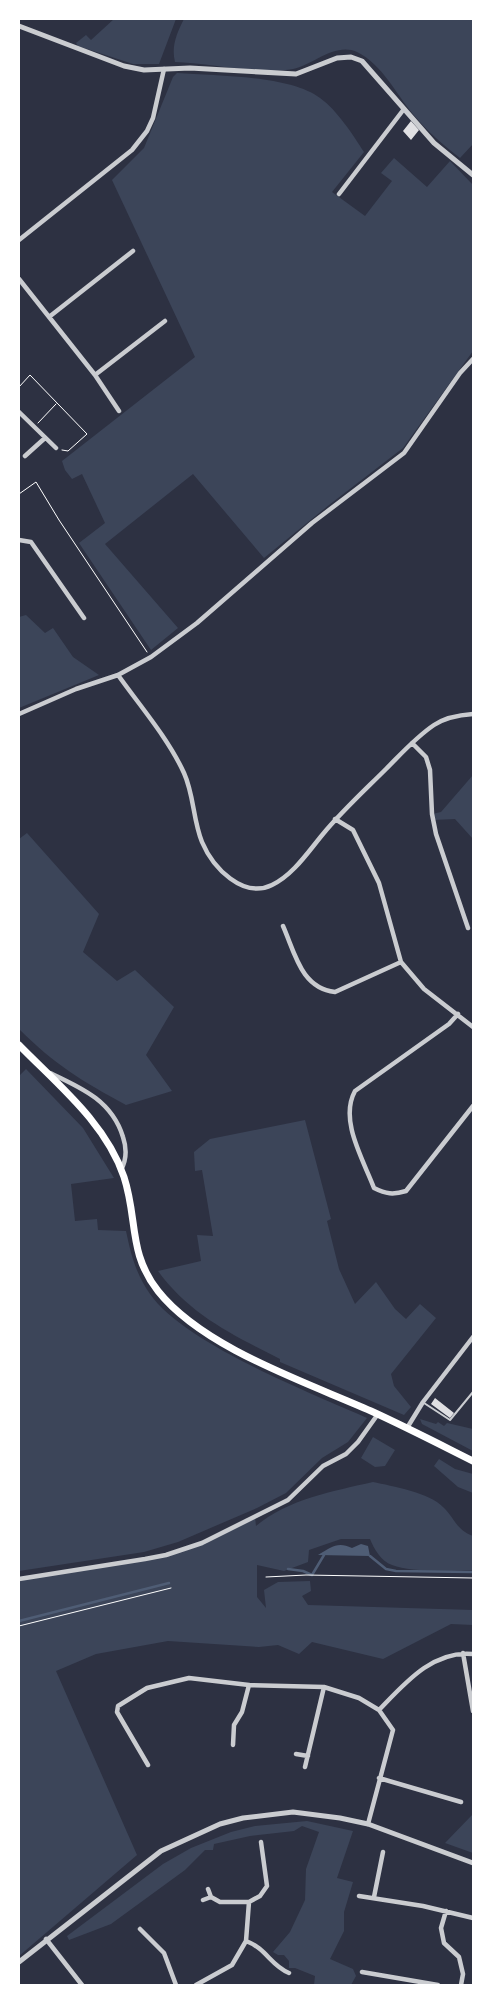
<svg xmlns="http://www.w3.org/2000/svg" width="492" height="2004" font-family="Karla,sans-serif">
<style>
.green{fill:#3c4559}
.water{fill:#4f5d75}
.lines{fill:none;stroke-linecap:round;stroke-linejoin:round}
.stream{stroke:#4f5d75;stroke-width:2.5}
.building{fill:#e0e0e3}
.path{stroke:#fff;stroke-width:1}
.service{stroke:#caccd0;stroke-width:2}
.minor{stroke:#caccd0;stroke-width:4.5}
.tertiary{stroke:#caccd0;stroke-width:5}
.primary{stroke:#fff;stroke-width:7}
</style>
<rect width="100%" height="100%" fill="#2d3142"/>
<path class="green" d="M 114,19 L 176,19 L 159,64 L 133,64 L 78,46 L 76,43 L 86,35 L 91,40 Z
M 184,19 L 473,19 L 473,144 L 460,158 C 443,145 427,131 413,114 C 396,94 382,64 357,52 C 335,42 313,65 293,69 C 262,75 208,63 175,62 C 171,46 177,33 184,19 Z
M 177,73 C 216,76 290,75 320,98 C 337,110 353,135 364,152 L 332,192 L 365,216 L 392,181 L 381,173 L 394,158 L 427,187 L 450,161 L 473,185 L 473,351 L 403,448 L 329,505 L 264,558 L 193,474 L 105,544 L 178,628 L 151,650 L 79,543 L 105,523 L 82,474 L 72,479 L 65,470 L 62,461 L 195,357 L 112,180 L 144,148 L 173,77 Z
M 26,615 L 45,633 L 53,628 L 73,657 L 99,675 L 19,708 L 19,617 Z
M 473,775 L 473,839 L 455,819 L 433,820 L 432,814 L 441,812 Z
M 27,833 L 99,914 L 83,952 L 117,981 L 135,970 L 174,1007 L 146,1055 L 172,1091 L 126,1105 C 82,1081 55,1065 19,1029 L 19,839 Z
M 26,1069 L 83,1128 L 114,1178 L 71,1184 L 75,1221 L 97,1219 L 98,1230 L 126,1231 C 131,1255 136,1274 150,1294 C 184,1343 310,1393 367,1418 L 348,1442 L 322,1458 L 286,1493 L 257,1508 L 178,1542 L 144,1552 L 19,1571 L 19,1076 Z
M 305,1120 L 331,1219 L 327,1221 L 339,1269 L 355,1304 L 376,1282 L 395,1309 L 406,1319 L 420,1304 L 436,1318 L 391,1374 L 394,1386 L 411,1407 L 404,1415 L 280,1362 L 280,1359 C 233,1335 190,1315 158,1271 L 201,1261 L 197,1235 L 213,1236 L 202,1170 L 195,1171 L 194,1152 L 210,1139 Z
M 420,1419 L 436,1424 L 438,1422 L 444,1426 L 447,1423 L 473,1429 L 473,1451 L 422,1424 Z
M 373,1437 L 395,1450 L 385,1466 L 375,1467 L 361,1458 Z
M 439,1459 L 455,1469 L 473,1474 L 473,1493 L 458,1487 L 434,1466 Z
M 373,1482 C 392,1486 430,1493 443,1507 C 455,1518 455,1529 473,1536 L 473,1570 C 451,1570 412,1573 392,1565 C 381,1561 374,1549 370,1539 L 341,1539 L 309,1550 L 308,1562 L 284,1571 L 257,1565 L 257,1597 L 266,1608 L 264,1590 L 278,1582 L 310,1581 L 311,1591 L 302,1596 L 308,1605 L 473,1610 L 473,1625 L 451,1624 L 383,1659 L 312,1642 L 299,1654 L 278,1645 L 259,1647 L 168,1641 L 96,1654 L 56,1671 L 137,1855 L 19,1956 L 19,1579 L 142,1560 L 202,1543 L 255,1517 L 256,1526 C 288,1499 334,1491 373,1482 Z
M 473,1814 L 473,1853 L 445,1843 Z
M 307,1821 L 353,1831 L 337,1878 L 353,1882 L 344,1912 L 344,1931 L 330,1959 L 353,1969 L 356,1976 L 351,1985 L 314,1985 L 315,1976 L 295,1968 L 289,1968 L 289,1961 L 284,1955 L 278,1955 L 273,1952 L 290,1932 L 305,1900 L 306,1869 L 319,1832 L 302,1826 L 294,1831 L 250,1836 L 214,1844 L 213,1850 L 205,1850 L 185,1870 L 111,1924 L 69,1940 L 67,1936 L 163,1864 L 191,1848 L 231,1832 L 255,1826 Z"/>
<path class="water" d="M 361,1544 L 368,1546 L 370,1556 L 318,1555 C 331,1547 338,1541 352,1548 Z"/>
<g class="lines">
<path class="stream" d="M 370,1556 L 386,1569 L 396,1571 L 473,1572
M 288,1569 L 303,1571 L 312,1575 L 324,1555
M 19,1621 L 169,1583"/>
</g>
<path class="building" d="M 411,121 L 419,130 L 411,140 L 403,131 Z
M 435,1398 L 454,1413 L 450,1418 L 431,1404 Z"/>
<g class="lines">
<path class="path" d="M 19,387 L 30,375 L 87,434 L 68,451 L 62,450
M 38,423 L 56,404
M 19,494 L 36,482 L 59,520 L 147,652
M 266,1577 L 306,1575 L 473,1578
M 19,1626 L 171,1588"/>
<path class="service" d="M 424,1403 L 450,1420 L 473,1392"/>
<path class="minor" d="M 339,194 L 404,109
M 19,240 L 132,150 L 147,131 L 153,118 L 164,69
M 19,279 L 95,375 L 119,411
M 49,317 L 133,251
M 95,375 L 165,321
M 19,412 L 56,448
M 25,456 L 45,438
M 19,540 L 31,542 L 84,618
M 118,675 C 140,706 168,738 184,773 C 194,795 193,820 202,842 C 213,868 243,899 272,885 C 293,875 308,852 323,834 C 342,811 365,790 386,769 C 401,754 416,737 434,725 C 446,717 459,715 473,714
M 19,714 L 76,689 L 118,675 L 151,657 L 197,623 L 312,523 L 404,453 L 460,373 L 473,359
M 412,743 L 426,757 L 430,770 L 432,814 L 436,834 L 468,928
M 335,819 L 353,830 L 379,883 L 401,962 L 424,989 L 473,1027
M 283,926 C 295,953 301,988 335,992 L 401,962
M 458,1014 L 449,1024 L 355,1091 C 339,1120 363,1159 374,1188 C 386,1194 393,1195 406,1191 L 473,1106
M 50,1073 C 82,1088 112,1101 123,1137 C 127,1149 127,1159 121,1170
M 407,1428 L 423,1402 L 473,1337
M 19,1579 L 145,1559 L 166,1555 L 202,1543 L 288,1500 L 323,1466 L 346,1454 L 358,1442 L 378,1414
M 463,1653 L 473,1711
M 379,1710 C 405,1683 433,1650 473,1654
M 233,1745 L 234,1725 L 242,1712 L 249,1685
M 296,1754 L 308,1756
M 148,1765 L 117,1712 L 118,1706 L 147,1688 L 189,1678 L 249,1685 L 324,1687 L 359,1698 L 379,1710 L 393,1730 L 368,1824
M 305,1767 L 324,1687
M 379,1778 L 461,1802
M 208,1889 L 211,1897 L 220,1902 L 249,1902
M 359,1896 L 423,1906 L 473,1918
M 374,1897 L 383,1852
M 203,1900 L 211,1897
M 446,1911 L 441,1928 L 444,1943 L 459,1957 L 463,1974 L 461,1985
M 140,1929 L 164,1953 L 176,1985
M 46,1939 L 82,1985
M 246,1941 C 267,1949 270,1965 289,1973
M 362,1972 L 438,1985
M 196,1985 L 232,1965 L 246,1941 L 249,1902 L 260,1896 L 267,1886 L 261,1842"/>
<path class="tertiary" d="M 19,26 L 124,66 L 144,70 L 190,68 L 296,74 L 337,58 L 351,57 L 362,61 L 434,143 L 473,175
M 19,1962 L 161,1851 L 220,1824 L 243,1818 L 293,1812 L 340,1818 L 368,1824 L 473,1863"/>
<path class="primary" d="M 19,1045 C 57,1084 106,1123 124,1177 C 138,1220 128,1253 158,1291 C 203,1348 306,1382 371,1411 C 406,1427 439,1444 473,1461"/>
</g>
<rect width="492" height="2004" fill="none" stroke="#ffffff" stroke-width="40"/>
</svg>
